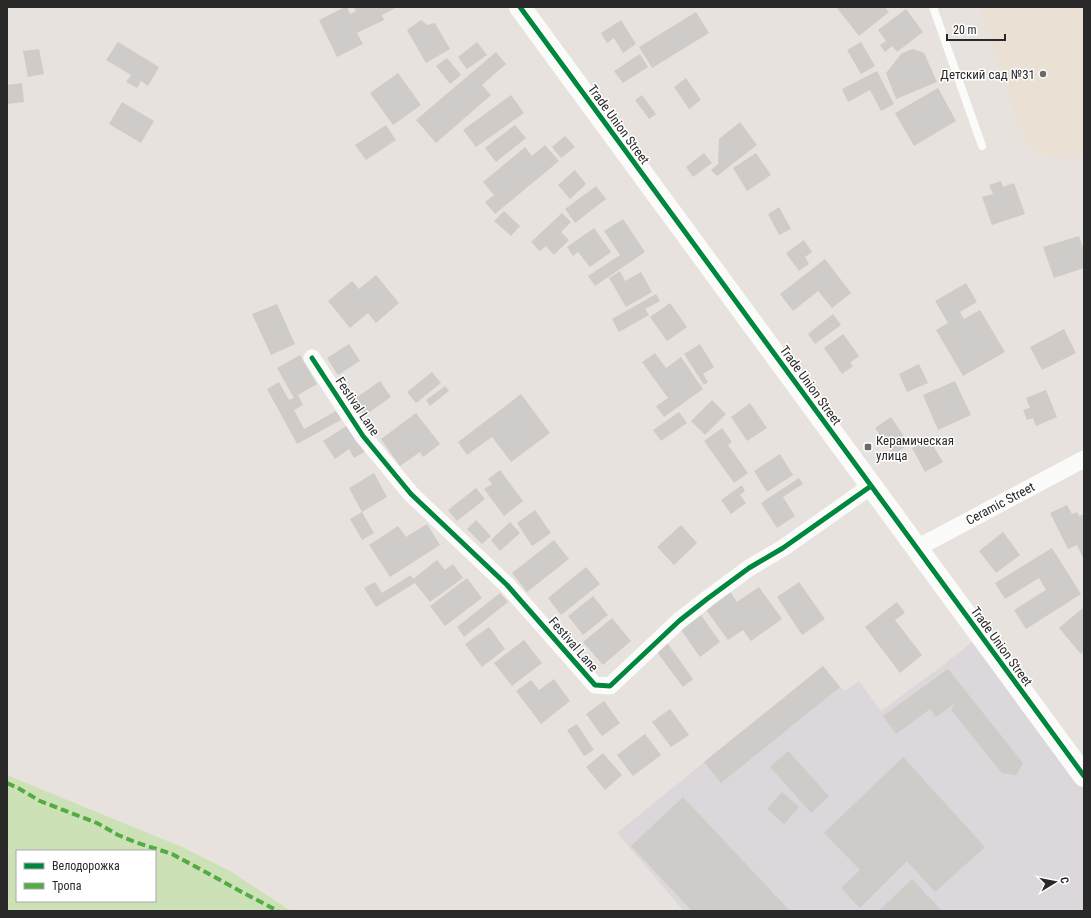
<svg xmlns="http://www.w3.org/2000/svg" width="1091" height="918" font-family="'Roboto Condensed',sans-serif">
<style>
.industrial{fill:#dbd7da}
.education{fill:#eae0d3}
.green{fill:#cde1b7;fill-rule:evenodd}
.building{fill:#cecbc8}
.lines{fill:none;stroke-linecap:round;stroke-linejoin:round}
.lane{stroke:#fbfbfa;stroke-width:8}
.street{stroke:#fbfbfa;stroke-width:17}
.secondary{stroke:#fbfbfa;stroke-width:22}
.quiet{stroke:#53ab44;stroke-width:4;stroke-dasharray:8 4;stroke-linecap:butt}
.cycleway-casing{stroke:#fff;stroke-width:8}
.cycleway{stroke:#00873e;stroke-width:5}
.poi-dot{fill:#6c6a68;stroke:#fff;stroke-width:1.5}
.labels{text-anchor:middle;stroke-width:3;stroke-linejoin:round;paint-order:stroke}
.poi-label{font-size:13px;fill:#292929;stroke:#fff;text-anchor:end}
.street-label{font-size:13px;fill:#292929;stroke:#fff}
</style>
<rect width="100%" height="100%" fill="#e7e2de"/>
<path class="industrial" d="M 981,635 L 1084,776 L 1084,911 L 684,911 L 617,833 L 823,666 L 840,687 L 845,691 L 859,681 L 881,711 L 946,663 Z"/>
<path class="education" d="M 986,7 L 1084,7 L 1084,155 L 1062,159 L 1039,155 L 1024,140 L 980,9 Z"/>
<path class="green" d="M 7,775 L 26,783 L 182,847 L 230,871 L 291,911 L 7,911 ZM 17,851 L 155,851 L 155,901 L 17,901 Z"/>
<path class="building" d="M 345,7 L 347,7 L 350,14 L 356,11 L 354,7 L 397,7 L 382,15 L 384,20 L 357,33 L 363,44 L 337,57 L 319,20 Z
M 838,7 L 885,7 L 889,12 L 859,36 L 837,8 Z
M 906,9 L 923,32 L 897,52 L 892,46 L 885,52 L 880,45 L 886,41 L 878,30 Z
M 696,12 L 709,33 L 652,68 L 639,47 Z
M 421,20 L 427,25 L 435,23 L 450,49 L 426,63 L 407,30 Z
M 621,20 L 636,44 L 623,53 L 614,38 L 607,43 L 601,33 Z
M 118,42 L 159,67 L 148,86 L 141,81 L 137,88 L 126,82 L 131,75 L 106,60 Z
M 477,42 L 487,55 L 467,69 L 458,57 Z
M 861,42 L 875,66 L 861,74 L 847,50 Z
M 39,49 L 44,74 L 28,77 L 23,51 Z
M 913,49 L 924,53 L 937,82 L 896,99 L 886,73 L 902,53 Z
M 496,52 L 506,64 L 482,85 L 491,95 L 436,143 L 416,120 Z
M 640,54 L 648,67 L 623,83 L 614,71 Z
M 447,58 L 461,75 L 450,84 L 436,66 Z
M 877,71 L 894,104 L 881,111 L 870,90 L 848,102 L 842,89 Z
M 398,73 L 421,105 L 393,125 L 370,93 Z
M 686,78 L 701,100 L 689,109 L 674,87 Z
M 22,83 L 24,102 L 7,104 L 7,85 Z
M 938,88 L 956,121 L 914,146 L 895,113 Z
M 511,95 L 524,113 L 476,147 L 463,130 Z
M 642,95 L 656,114 L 649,119 L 635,100 Z
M 122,102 L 154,121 L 141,143 L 109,124 Z
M 740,122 L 757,145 L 717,176 L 711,170 L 718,164 L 719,139 Z
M 386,125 L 396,140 L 366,160 L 355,145 Z
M 515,125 L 526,138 L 496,162 L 485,148 Z
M 565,136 L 575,147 L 561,158 L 552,147 Z
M 545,145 L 559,161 L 495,214 L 485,202 L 494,195 L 483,182 L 525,147 L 532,156 Z
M 704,153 L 712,163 L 693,177 L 686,167 Z
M 756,153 L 771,175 L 747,191 L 733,168 Z
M 575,170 L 586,184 L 570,199 L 558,185 Z
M 1001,181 L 1003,187 L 1014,183 L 1025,214 L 992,225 L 982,197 L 993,194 L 989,185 Z
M 596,186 L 606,199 L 575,223 L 565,209 Z
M 779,207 L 791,229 L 779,235 L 768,214 Z
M 504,211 L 520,226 L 511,236 L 494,221 Z
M 562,213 L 571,222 L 561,232 L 569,240 L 554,255 L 546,246 L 540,251 L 531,242 Z
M 623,219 L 645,252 L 595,286 L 588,276 L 620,255 L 604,231 Z
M 594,228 L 611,252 L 590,267 L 578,252 L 573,256 L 567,247 Z
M 1079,236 L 1084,250 L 1084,268 L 1054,278 L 1043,247 Z
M 804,240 L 812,252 L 805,257 L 809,264 L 799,271 L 786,253 Z
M 825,259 L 851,293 L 832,308 L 818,291 L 793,311 L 780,294 Z
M 620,271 L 625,281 L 641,272 L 652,292 L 626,307 L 609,278 Z
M 376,275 L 399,303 L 376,323 L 368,313 L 350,328 L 328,301 L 352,281 L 359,289 Z
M 966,283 L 977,302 L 960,312 L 964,319 L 980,310 L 1005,352 L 963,376 L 936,330 L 948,323 L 935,301 Z
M 656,294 L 660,301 L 645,309 L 649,315 L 619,332 L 612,319 Z
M 670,303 L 687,327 L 667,341 L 650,317 Z
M 277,304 L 295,344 L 271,355 L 252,314 Z
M 833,314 L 841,325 L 815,344 L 808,334 Z
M 1064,329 L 1076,353 L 1042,370 L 1030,347 Z
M 843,334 L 859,356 L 850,363 L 853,366 L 842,374 L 824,348 Z
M 349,344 L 360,361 L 338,375 L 327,358 Z
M 700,344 L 714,367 L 703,374 L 708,382 L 704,385 L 684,354 Z
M 655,353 L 666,368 L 681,357 L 703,389 L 664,417 L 656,406 L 668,398 L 642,362 Z
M 300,355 L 317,384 L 298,395 L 303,405 L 294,410 L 304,429 L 336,411 L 341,420 L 297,444 L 267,389 L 279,382 L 289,400 L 294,398 L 277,368 Z
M 919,364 L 928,383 L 907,392 L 899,374 Z
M 432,372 L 441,383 L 416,403 L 407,392 Z
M 380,381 L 391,397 L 364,416 L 353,400 Z
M 955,381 L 971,415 L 938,430 L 923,395 Z
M 445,386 L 449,391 L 430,406 L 426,400 Z
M 1046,390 L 1057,417 L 1036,426 L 1033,418 L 1027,420 L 1023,410 L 1030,408 L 1026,398 Z
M 521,394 L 550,433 L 511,462 L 492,437 L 467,455 L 458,442 Z
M 712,400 L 726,414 L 705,435 L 691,421 Z
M 750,403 L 767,428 L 747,441 L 731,417 Z
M 679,412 L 687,423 L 661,441 L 653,430 Z
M 416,413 L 440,444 L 423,457 L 420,452 L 400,466 L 381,439 Z
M 891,417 L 909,444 L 893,455 L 875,428 Z
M 348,425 L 366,451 L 354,458 L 349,449 L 335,459 L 323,441 Z
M 722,428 L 732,442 L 728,445 L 748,473 L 734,483 L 704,441 Z
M 929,439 L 943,462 L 925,472 L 912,448 Z
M 780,454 L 793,475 L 767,492 L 754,471 Z
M 500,470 L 523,501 L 504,516 L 484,489 L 492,484 L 488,479 Z
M 374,473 L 387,497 L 362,512 L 349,488 Z
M 799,478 L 803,484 L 783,497 L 795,516 L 777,528 L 761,503 Z
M 742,485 L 745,491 L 740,495 L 746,503 L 731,514 L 721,500 Z
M 476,488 L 485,499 L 457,521 L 448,510 Z
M 1067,505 L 1072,514 L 1077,512 L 1079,516 L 1084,514 L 1084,560 L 1077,545 L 1068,549 L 1050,513 Z
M 535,510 L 551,533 L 532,546 L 517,523 Z
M 362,512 L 374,533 L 362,540 L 350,519 Z
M 476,520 L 491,536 L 482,544 L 467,529 Z
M 510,522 L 520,533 L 500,551 L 491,540 Z
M 427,524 L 440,545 L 390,577 L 369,545 L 398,526 L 406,537 Z
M 681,525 L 697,543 L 674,565 L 657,547 Z
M 1003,532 L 1020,555 L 996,573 L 979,551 Z
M 554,540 L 569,559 L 527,592 L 512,573 Z
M 1052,548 L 1081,594 L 1026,629 L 1014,610 L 1046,590 L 1039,578 L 1005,599 L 995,583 Z
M 437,560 L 445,570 L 453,564 L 463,578 L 430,602 L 415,583 L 376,607 L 364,588 L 375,582 L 382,593 L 411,575 L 413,579 Z
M 586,567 L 600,584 L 561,615 L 548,598 Z
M 467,578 L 482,598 L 445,626 L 430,606 Z
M 799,582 L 825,619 L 802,635 L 777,597 Z
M 759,587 L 782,619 L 751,641 L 743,630 L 728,640 L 704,607 L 729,590 L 737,602 Z
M 500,593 L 508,602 L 464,637 L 457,627 Z
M 593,596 L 608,615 L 583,635 L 568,616 Z
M 897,602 L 905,613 L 895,620 L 922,655 L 900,673 L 865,627 Z
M 1084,607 L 1084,651 L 1081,654 L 1059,628 Z
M 701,615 L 720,642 L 700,657 L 681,630 Z
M 612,618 L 631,641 L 603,665 L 583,642 Z
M 489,627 L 505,649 L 482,667 L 465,644 Z
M 524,640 L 542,663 L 512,686 L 494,663 Z
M 665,640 L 693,679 L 683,687 L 654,648 Z
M 823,666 L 840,687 L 721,783 L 704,762 Z
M 948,669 L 1023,763 L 1016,775 L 1002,773 L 951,710 L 955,703 L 936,717 L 930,709 L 896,734 L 883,716 Z
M 554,679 L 570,701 L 541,724 L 516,691 L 531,680 L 539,690 Z
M 604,701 L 620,723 L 602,736 L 586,714 Z
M 670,709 L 689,735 L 671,747 L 652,722 Z
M 577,724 L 594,750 L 584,756 L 567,730 Z
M 645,734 L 661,755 L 633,776 L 617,755 Z
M 788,751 L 829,796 L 811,813 L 770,767 Z
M 603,753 L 622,775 L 605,790 L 586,767 Z
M 903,757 L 985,847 L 935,892 L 907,861 L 860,908 L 841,888 L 860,870 L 824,833 Z
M 782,792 L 799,807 L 784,824 L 767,809 Z
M 683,797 L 790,911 L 692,911 L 631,846 Z
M 912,879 L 942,911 L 878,911 L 886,904 Z"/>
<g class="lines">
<path class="lane" d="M 933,7 L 982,146"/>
<path class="street" d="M 312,358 L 363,436 L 411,494 L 507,585 L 595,685 L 610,686 L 679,621 L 707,599 L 749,568 L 783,548 L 871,486
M 917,548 L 1084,459"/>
<path class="secondary" d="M 520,7 L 1084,776"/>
<path class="quiet" d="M 7,783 L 18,788 L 40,801 L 97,823 L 118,835 L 135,842 L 172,854 L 211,875 L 238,890 L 278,911"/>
<defs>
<path id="cycleway" d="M 520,7 L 1084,776
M 312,358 L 363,436 L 411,494 L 507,585 L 595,685 L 610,686 L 679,621 L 707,599 L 749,568 L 783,548 L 871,486"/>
</defs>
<use href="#cycleway" class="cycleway-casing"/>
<use href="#cycleway" class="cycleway"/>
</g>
<g class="poi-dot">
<circle cx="1043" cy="74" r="4"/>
<rect x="864" y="443" width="8" height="8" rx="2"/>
</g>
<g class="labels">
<g class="poi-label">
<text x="1035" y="79">Детский сад №31</text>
<text x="876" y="445" text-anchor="start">Керамическая<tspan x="876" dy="15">улица</tspan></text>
</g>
<g class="street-label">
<text transform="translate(619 124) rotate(54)" y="5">Trade Union Street</text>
<text transform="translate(811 385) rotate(54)" y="5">Trade Union Street</text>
<text transform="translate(358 406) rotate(56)" y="5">Festival Lane</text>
<text transform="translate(1000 503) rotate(-28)" y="5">Ceramic Street</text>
<text transform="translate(574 644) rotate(49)" y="5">Festival Lane</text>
<text transform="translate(1002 646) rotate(54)" y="5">Trade Union Street</text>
</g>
</g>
<rect width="1091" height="918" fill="none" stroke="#292929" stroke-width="16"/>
<rect x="16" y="850" width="140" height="52" fill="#ffffff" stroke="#a9a9a9"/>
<rect x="24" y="863" width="20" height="6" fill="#00873e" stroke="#a9a9a9"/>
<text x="52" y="870" font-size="12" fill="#292929">Велодорожка</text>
<rect x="24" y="883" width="20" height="6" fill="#53ab44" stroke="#a9a9a9"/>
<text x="52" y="890" font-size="12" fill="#292929">Тропа</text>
<g transform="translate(1055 882) rotate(80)" stroke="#ffffff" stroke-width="3" paint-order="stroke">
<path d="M0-3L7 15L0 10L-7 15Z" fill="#292929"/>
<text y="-6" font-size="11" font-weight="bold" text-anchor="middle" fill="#292929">С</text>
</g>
<path d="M947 34v6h58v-6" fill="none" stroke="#292929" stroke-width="2"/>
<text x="953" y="34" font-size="12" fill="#292929" stroke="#ffffff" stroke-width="3" paint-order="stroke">20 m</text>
</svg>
